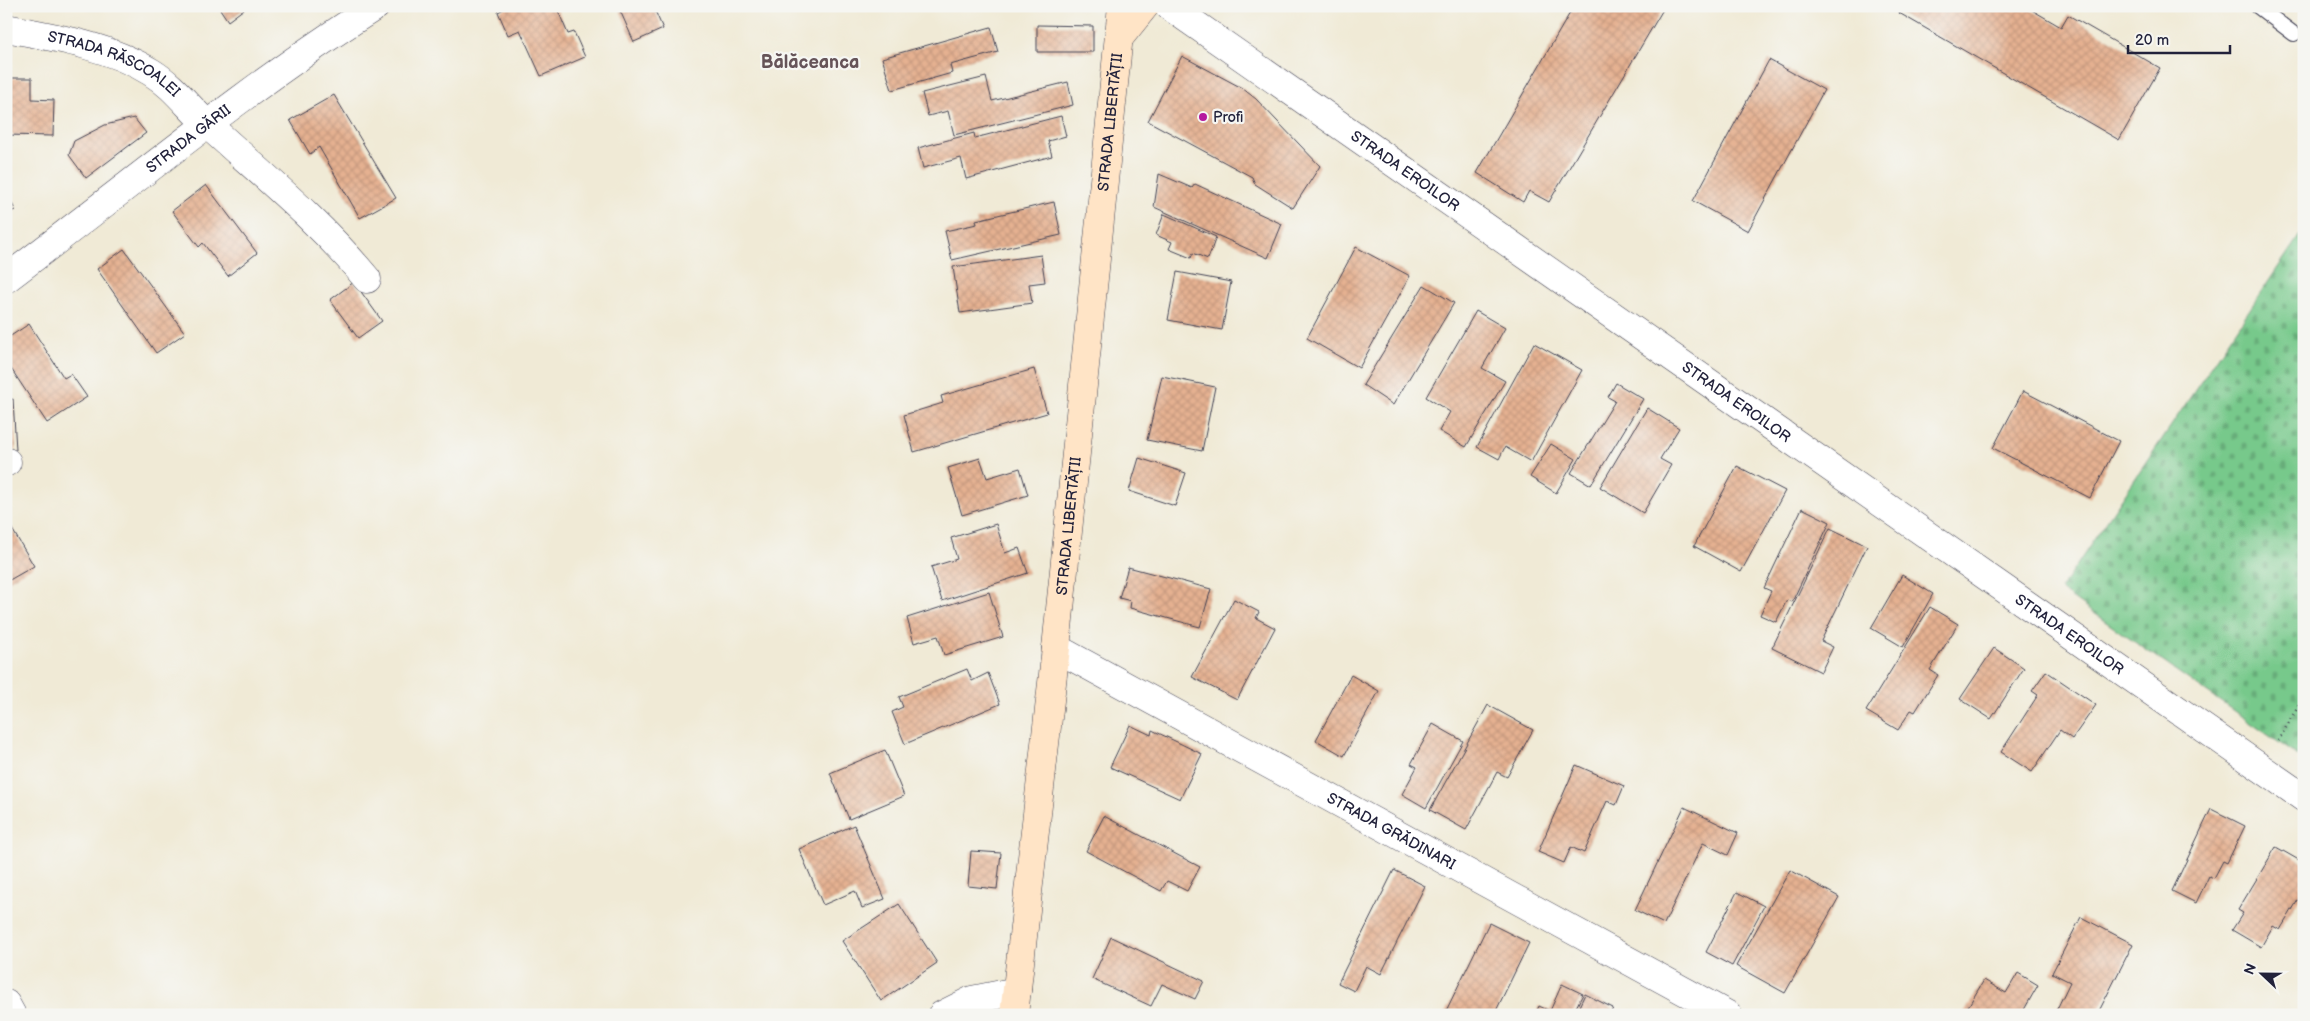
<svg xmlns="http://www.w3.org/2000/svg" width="2310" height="1021" font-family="'Balsamiq Sans',sans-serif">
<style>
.cemetery{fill:url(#cemetery-stones);stroke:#4c7663}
.building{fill:url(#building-cross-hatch)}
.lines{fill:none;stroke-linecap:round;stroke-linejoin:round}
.service-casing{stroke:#414052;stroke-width:16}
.minor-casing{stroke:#414052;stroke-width:29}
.tertiary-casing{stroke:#414052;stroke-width:29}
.secondary-casing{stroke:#414052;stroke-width:29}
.path{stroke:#414052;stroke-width:3;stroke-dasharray:1 4;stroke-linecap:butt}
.service{stroke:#fff;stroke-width:14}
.minor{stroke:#fff;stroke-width:28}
.tertiary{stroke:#fff;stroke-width:28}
.secondary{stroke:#ffe4c6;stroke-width:28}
.poi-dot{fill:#b5179e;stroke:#f6f6f2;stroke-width:2}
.labels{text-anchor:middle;stroke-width:4.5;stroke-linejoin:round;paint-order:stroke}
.street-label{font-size:15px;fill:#22223b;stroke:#f6f6f2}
.poi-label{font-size:15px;fill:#22223b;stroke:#f6f6f2;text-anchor:start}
.quarter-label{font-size:18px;font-weight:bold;fill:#665459;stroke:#f6f6f2}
</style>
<defs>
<pattern id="cemetery-stones" width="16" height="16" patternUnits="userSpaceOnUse" patternTransform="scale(1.25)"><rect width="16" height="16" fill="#77c98b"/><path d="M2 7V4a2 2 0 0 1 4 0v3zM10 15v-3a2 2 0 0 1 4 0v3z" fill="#67ac79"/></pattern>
<pattern id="building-cross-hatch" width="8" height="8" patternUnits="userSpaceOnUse" patternTransform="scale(1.25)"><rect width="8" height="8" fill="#e5b191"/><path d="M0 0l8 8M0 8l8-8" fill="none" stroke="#c4987e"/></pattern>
</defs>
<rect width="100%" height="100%" fill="#f6f6f2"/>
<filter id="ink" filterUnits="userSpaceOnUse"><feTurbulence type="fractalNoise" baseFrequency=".02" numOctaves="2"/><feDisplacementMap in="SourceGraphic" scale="10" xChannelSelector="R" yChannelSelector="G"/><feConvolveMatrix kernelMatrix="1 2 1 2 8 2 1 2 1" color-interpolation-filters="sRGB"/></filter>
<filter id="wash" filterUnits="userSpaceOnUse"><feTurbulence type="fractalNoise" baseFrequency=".0096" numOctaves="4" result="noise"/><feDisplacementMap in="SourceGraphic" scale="20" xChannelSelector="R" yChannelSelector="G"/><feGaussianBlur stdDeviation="1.12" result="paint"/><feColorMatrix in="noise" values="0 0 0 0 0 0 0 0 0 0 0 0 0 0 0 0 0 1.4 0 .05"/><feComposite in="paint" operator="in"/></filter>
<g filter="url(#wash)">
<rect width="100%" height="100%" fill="#f0ead6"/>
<path class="cemetery" d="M 2304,229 L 2304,760 L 2060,590 Z"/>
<g id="blocks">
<path class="building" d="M 218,6 L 248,6 L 228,21 Z
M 509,6 L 556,6 L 568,34 L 574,32 L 585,57 L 541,76 L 520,30 L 508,35 L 498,12 Z
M 618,6 L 653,6 L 663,29 L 634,42 Z
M 1574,6 L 1665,6 L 1549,202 L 1529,191 L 1523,202 L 1477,173 Z
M 1903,6 L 2025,6 L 2061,27 L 2068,15 L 2160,68 L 2119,140 L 1899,13 Z
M 1037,25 L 1093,26 L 1093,52 L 1037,52 Z
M 991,27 L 998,52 L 950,65 L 952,73 L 892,90 L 882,58 Z
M 1182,56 L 1242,88 L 1256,99 L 1320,166 L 1293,208 L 1255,184 L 1252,177 L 1148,121 Z
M 1769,60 L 1824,90 L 1748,231 L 1693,201 Z
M 986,77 L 992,101 L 1068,82 L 1073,105 L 954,135 L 948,111 L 928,116 L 922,93 Z
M 6,78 L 32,78 L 32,99 L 54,100 L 53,136 L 6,135 Z
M 334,95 L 396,198 L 360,218 L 319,147 L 310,154 L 290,120 Z
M 1061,116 L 1066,136 L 1048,141 L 1052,156 L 966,179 L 961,158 L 923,168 L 918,148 L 974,133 L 975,138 Z
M 134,118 L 146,133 L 86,178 L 69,155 L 74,141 L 105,125 Z
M 1159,174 L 1192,188 L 1195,184 L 1282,224 L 1268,258 L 1154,207 Z
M 206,185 L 257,253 L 228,276 L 203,243 L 199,247 L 172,211 Z
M 6,190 L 15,210 L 6,214 Z
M 1054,202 L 1061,235 L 952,260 L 945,231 L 977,224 L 976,220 Z
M 1164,214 L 1216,237 L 1208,259 L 1193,253 L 1191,258 L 1169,249 L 1172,242 L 1156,235 Z
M 1356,247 L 1410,276 L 1359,368 L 1307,338 Z
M 124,249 L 185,333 L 156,353 L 97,269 Z
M 1041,255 L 1045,282 L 1029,284 L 1032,303 L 960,313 L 953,267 Z
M 1177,272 L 1231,282 L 1222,330 L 1168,320 Z
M 354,282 L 382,321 L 358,338 L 330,300 Z
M 1424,285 L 1454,303 L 1393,405 L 1363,385 Z
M 1476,311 L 1505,328 L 1482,368 L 1505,381 L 1466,447 L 1439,431 L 1450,412 L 1426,397 Z
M 29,324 L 64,378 L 71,374 L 87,397 L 47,423 L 6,361 L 6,339 Z
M 1534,343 L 1582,370 L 1531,462 L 1505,447 L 1499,459 L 1477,447 Z
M 1034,369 L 1047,413 L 914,452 L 904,415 L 943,403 L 941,396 Z
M 1162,376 L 1215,387 L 1202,451 L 1147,440 Z
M 1616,383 L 1643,399 L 1591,485 L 1571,473 L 1615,401 L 1608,397 Z
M 2023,391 L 2119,441 L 2090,498 L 1993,448 Z
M 13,399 L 16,450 L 6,451 L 6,400 Z
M 1647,408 L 1679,428 L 1660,459 L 1671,465 L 1643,513 L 1600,487 Z
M 1551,444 L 1576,459 L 1556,493 L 1530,477 Z
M 980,458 L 987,478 L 1020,468 L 1028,495 L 962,515 L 948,468 Z
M 1139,458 L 1186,473 L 1175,506 L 1129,491 Z
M 1737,466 L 1785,491 L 1741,572 L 1694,546 Z
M 1802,508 L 1830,522 L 1792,602 L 1787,600 L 1776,622 L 1760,615 L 1771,591 L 1764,588 Z
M 6,519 L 34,566 L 6,582 Z
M 996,524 L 1005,553 L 1019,548 L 1028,573 L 942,601 L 931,567 L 957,559 L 951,538 Z
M 1830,528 L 1867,546 L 1821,641 L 1833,647 L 1821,672 L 1772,648 Z
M 1128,567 L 1211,589 L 1200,627 L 1130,608 L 1131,601 L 1119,598 Z
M 1902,575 L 1933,594 L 1903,647 L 1871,628 Z
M 989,592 L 1003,637 L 944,655 L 938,636 L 914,643 L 907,618 Z
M 1234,599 L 1259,612 L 1256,618 L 1275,628 L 1237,700 L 1192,677 Z
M 1930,607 L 1958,624 L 1930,670 L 1938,675 L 1915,712 L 1911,710 L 1898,730 L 1866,711 Z
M 1994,648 L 2024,668 L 1991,719 L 1960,699 Z
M 967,669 L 972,681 L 988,673 L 1000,704 L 905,744 L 892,712 L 903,707 L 899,697 Z
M 2046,671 L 2096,705 L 2072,739 L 2060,730 L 2032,772 L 2001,752 L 2038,695 L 2032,691 Z
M 1351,675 L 1379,691 L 1344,756 L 1316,740 Z
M 1488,705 L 1533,730 L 1507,777 L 1497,772 L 1466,830 L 1430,810 Z
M 1433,724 L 1463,741 L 1426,808 L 1402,794 L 1417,767 L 1411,764 Z
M 1130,725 L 1151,735 L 1152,730 L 1202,754 L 1180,799 L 1110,767 Z
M 885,750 L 904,796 L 849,819 L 830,773 Z
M 1576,765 L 1624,786 L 1616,805 L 1607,801 L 1584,853 L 1571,847 L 1564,863 L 1538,852 Z
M 1684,807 L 1738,833 L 1728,855 L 1703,843 L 1664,924 L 1635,910 Z
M 2211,809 L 2245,826 L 2227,863 L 2223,861 L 2214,878 L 2209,876 L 2196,903 L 2172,891 Z
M 1104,816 L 1200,867 L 1187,891 L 1167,881 L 1161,891 L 1086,851 Z
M 854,825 L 885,899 L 862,908 L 855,891 L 823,905 L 799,849 Z
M 2276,847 L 2304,863 L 2304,890 L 2280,930 L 2273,926 L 2261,947 L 2232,930 L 2243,913 L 2238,910 Z
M 971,851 L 1001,853 L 997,889 L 968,886 Z
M 1394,870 L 1425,886 L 1381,974 L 1366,966 L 1354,991 L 1338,983 Z
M 1790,870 L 1839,897 L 1785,993 L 1736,966 Z
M 1737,892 L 1764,906 L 1732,966 L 1706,952 Z
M 899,904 L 937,963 L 881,1001 L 842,941 Z
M 2081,917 L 2133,944 L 2097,1015 L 2058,1015 L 2055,1013 L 2070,982 L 2052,973 Z
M 1489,923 L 1529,943 L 1494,1015 L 1444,1015 Z
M 1111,937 L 1204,981 L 1195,999 L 1162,984 L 1151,1006 L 1092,979 Z
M 2018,973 L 2038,985 L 2021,1015 L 1963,1015 L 1984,980 L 2006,993 Z
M 1562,984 L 1583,994 L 1572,1015 L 1535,1015 L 1539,1006 L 1550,1011 Z
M 1585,994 L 1613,1008 L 1610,1015 L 1575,1015 Z"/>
</g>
</g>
<g filter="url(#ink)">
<use href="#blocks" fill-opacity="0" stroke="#414052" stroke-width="1"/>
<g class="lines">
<defs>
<path id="service" d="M 2257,6 L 2294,34"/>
<g id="minor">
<path id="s1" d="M 1169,6 L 2304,798"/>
<path id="s2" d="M 6,28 C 54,37 109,46 151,72 C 174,86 189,108 209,126 C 264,176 320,222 367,279"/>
<path d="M 6,462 L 7,462"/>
<path id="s3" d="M 1056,648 L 1728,1015"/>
<path d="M 6,1004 L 12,1015"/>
<path d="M 942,1015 L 972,1000 L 1017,991"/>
</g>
<g id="tertiary">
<path id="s4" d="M 6,279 C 128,187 246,88 376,6"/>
</g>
<g id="secondary">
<path d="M 1120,37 L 1145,6"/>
<path id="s5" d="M 1014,1015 L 1056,648 L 1122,6"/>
</g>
</defs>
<use href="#service" class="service-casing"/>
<use href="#minor" class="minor-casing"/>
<use href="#tertiary" class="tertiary-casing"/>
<use href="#secondary" class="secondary-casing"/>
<path class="path" d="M 2278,741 L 2304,696"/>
<use href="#service" class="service"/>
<use href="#minor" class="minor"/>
<use href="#tertiary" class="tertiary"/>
<use href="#secondary" class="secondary"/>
</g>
</g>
<circle class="poi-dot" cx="1203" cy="117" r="5"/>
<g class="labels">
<g class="street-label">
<text dy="5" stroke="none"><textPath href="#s2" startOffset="115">STRADA RĂSCOALEI</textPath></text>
<text dy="5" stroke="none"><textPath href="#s5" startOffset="898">STRADA LIBERTĂȚII</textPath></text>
<text dy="5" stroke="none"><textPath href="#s4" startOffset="230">STRADA GĂRII</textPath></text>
<text dy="5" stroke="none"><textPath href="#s1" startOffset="288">STRADA EROILOR</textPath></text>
<text dy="5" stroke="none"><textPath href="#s1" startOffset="692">STRADA EROILOR</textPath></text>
<text dy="5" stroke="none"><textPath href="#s5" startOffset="492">STRADA LIBERTĂȚII</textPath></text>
<text dy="5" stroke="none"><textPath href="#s1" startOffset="1098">STRADA EROILOR</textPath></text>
<text dy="5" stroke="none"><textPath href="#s3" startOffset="382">STRADA GRĂDINARI</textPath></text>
</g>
<g class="poi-label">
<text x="1213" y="122">Profi</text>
</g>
<g class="quarter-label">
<text x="810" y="68">Bălăceanca</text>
</g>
</g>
<rect width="2310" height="1021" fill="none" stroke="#f6f6f2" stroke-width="25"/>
<g transform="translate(2262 974) rotate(292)" stroke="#f6f6f2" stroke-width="4" paint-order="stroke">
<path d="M0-4L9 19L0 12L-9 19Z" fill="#22223b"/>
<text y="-8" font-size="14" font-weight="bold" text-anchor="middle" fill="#22223b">N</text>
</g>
<path d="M2128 45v8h102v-8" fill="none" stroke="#22223b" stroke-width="2.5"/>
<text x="2135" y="45" font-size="15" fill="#22223b" stroke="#f6f6f2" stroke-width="4" paint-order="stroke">20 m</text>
</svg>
